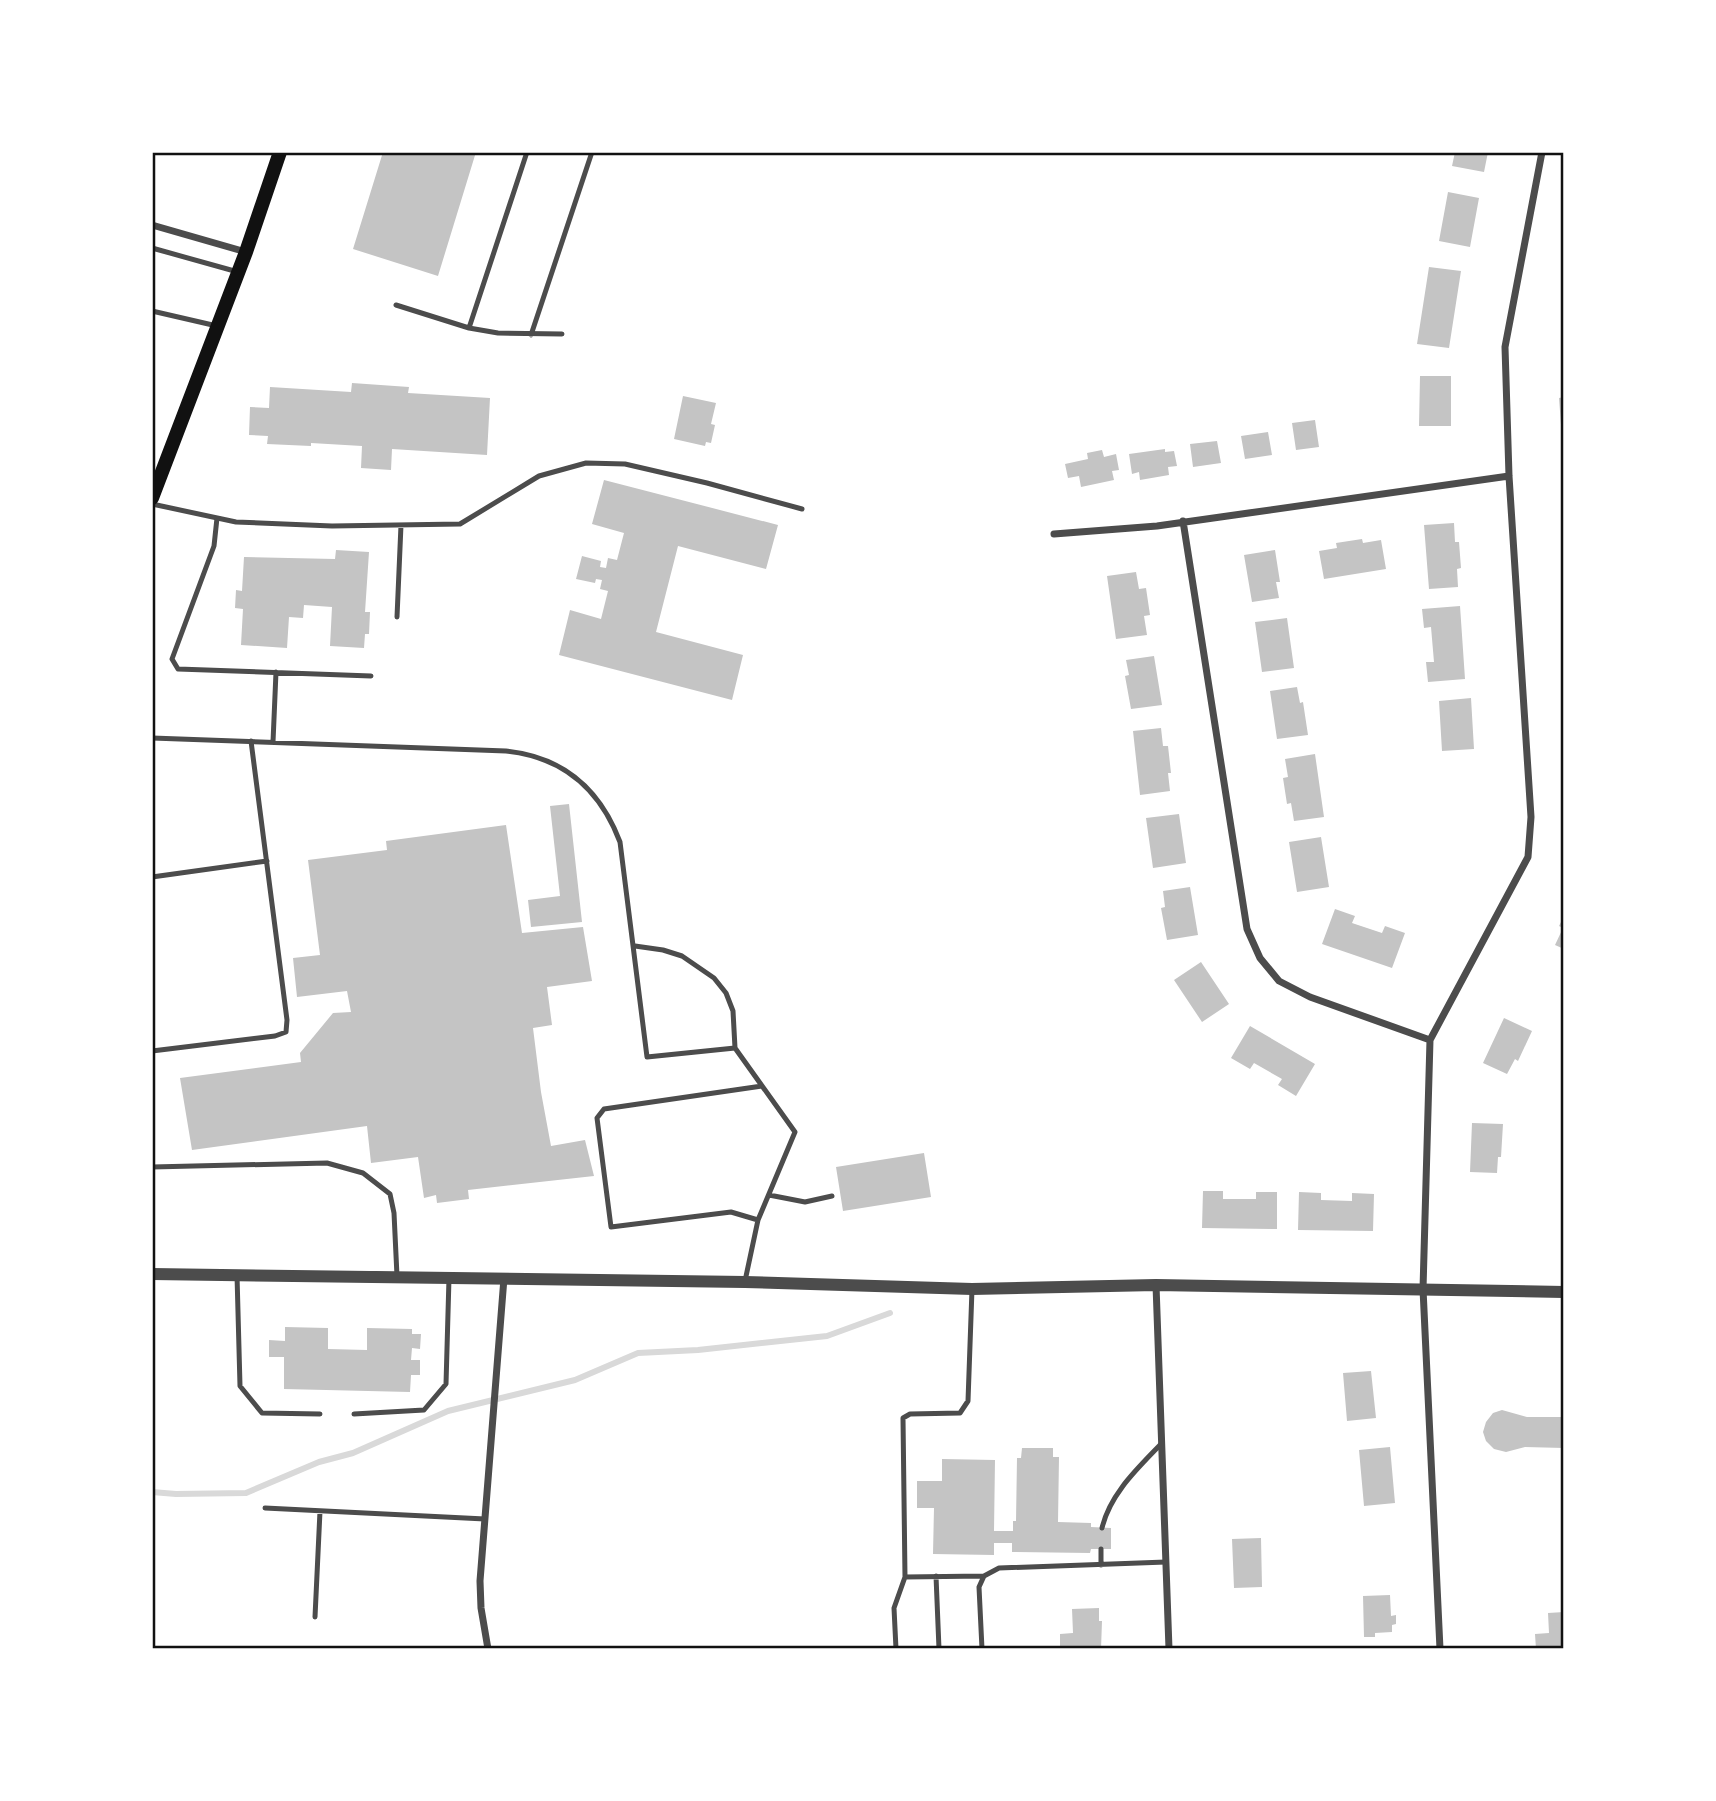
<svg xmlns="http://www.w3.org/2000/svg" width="1716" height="1801" font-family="Cabin,sans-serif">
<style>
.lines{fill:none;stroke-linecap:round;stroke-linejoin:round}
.stream{stroke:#d9d9d9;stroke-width:6}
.building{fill:#c4c4c4}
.service{stroke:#4c4c4c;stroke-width:5}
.minor{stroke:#4c4c4c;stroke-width:7}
.tertiary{stroke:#4c4c4c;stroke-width:12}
.secondary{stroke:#111;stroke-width:14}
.neatline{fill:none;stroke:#111;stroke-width:2.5}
</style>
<rect width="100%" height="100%" fill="#fff"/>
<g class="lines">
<path class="stream" d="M 152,1492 L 176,1494 L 246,1493 L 319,1462 L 353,1453 L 448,1411 L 575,1380 L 638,1353 L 698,1350 L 827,1336 L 890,1313"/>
</g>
<path class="building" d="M 383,152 L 476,152 L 438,276 L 353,249 Z
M 1455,152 L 1488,152 L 1484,172 L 1452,166 Z
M 1448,192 L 1479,198 L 1470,247 L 1439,241 Z
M 1429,267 L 1461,271 L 1449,348 L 1417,344 Z
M 1420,376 L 1451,376 L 1451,426 L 1419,426 Z
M 352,383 L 409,387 L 408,393 L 490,398 L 487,455 L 392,449 L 391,470 L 361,468 L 362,446 L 311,443 L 311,446 L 267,444 L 268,436 L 249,435 L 250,407 L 269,408 L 270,387 L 351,392 Z
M 683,396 L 716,403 L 711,424 L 715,425 L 711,443 L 706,442 L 705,446 L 674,439 Z
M 1564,397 L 1564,438 L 1562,438 L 1559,398 Z
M 1315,420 L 1319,447 L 1296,450 L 1292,423 Z
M 1268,432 L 1272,455 L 1245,459 L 1241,436 Z
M 1217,441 L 1221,463 L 1193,467 L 1190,444 Z
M 1165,449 L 1165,452 L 1174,451 L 1177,466 L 1168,467 L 1169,475 L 1140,480 L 1139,472 L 1132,474 L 1129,454 Z
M 1102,450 L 1104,457 L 1116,454 L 1119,470 L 1112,471 L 1114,480 L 1081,487 L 1079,476 L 1068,478 L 1065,464 L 1088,459 L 1087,453 Z
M 604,480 L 778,525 L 766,569 L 678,546 L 656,632 L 743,655 L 732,700 L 559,655 L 570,610 L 601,619 L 608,591 L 600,589 L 602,580 L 596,579 L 595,583 L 576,579 L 582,556 L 601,561 L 600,567 L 606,568 L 608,558 L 617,560 L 624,533 L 592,524 Z
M 1454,523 L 1455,542 L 1459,542 L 1461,568 L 1457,569 L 1458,587 L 1429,589 L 1424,525 Z
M 1362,539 L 1363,543 L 1381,540 L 1386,569 L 1324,579 L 1319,551 L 1337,548 L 1336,543 Z
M 336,550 L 369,552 L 365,612 L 370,612 L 369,634 L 365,634 L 364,648 L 330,646 L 332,607 L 304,605 L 303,618 L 289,617 L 287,648 L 241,645 L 243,609 L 235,608 L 236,590 L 242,591 L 244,557 L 335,559 Z
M 1275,550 L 1280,582 L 1276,582 L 1279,598 L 1252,602 L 1244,555 Z
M 1136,572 L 1139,589 L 1146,588 L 1150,615 L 1144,616 L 1147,635 L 1116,639 L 1107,576 Z
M 1460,606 L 1465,679 L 1428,682 L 1426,662 L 1434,662 L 1431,627 L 1424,628 L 1422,609 Z
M 1287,618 L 1294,668 L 1262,672 L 1255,622 Z
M 1154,656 L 1162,705 L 1131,709 L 1125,676 L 1129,675 L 1126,660 Z
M 1297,687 L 1300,703 L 1303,702 L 1308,735 L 1277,739 L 1270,691 Z
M 1471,698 L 1474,749 L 1442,751 L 1439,701 Z
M 1161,728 L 1163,746 L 1168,746 L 1171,773 L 1168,773 L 1170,791 L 1140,795 L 1133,731 Z
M 1315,754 L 1324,817 L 1294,821 L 1291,803 L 1287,804 L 1283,778 L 1288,777 L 1285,759 Z
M 569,804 L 582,922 L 531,927 L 528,900 L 560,896 L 550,806 Z
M 1179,814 L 1186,863 L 1153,868 L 1146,818 Z
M 506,825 L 522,933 L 583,927 L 592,981 L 547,987 L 552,1025 L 533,1028 L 541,1092 L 551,1146 L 585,1140 L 594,1176 L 468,1190 L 469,1199 L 437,1203 L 436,1195 L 424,1198 L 418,1157 L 371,1163 L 367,1126 L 192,1150 L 180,1078 L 301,1062 L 300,1053 L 333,1013 L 351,1012 L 347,991 L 297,997 L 293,958 L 320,955 L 308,860 L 387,850 L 386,841 Z
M 1321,837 L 1329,887 L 1297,892 L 1289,842 Z
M 1190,887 L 1198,935 L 1167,940 L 1161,908 L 1165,907 L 1163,891 Z
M 1335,909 L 1355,916 L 1352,923 L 1382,933 L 1385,926 L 1405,933 L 1392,968 L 1322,944 Z
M 1564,916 L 1564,949 L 1555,945 L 1563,928 L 1559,926 Z
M 1201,962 L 1229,1004 L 1202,1022 L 1174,980 Z
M 1504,1018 L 1532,1031 L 1518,1061 L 1515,1059 L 1507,1074 L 1483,1063 Z
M 1250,1026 L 1315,1064 L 1296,1096 L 1278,1085 L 1282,1079 L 1254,1063 L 1250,1069 L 1231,1058 Z
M 1472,1123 L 1503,1124 L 1501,1157 L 1498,1157 L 1497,1173 L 1470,1172 Z
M 924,1153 L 931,1197 L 843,1211 L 836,1167 Z
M 1203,1191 L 1223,1191 L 1223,1199 L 1256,1199 L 1256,1192 L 1277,1192 L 1277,1229 L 1202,1228 Z
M 1299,1192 L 1321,1193 L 1321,1200 L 1352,1201 L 1352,1193 L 1374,1194 L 1373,1231 L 1298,1230 Z
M 285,1327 L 328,1328 L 328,1349 L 367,1350 L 367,1328 L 412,1329 L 412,1334 L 421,1334 L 420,1349 L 412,1348 L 411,1360 L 420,1360 L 420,1375 L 411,1375 L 410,1392 L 284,1389 L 284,1357 L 269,1357 L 269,1340 L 285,1341 Z
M 1371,1371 L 1376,1418 L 1347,1421 L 1343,1373 Z
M 1502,1410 L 1527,1417 L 1564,1417 L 1564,1448 L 1525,1447 L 1506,1452 L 1494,1449 L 1486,1441 L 1483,1432 L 1486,1422 L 1493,1413 Z
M 1390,1447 L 1395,1503 L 1364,1506 L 1359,1450 Z
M 1022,1448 L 1053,1448 L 1053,1457 L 1059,1457 L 1058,1522 L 1091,1523 L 1091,1527 L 1111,1528 L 1111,1549 L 1091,1549 L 1090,1553 L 1012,1552 L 1012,1543 L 994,1543 L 994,1555 L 933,1554 L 934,1508 L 917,1508 L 917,1481 L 942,1481 L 942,1459 L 995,1460 L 994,1531 L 1013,1531 L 1013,1521 L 1016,1521 L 1017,1458 L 1021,1458 Z
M 1261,1538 L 1262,1587 L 1234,1588 L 1232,1539 Z
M 1390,1595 L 1391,1616 L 1396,1615 L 1396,1624 L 1392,1625 L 1392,1632 L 1375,1633 L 1375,1637 L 1364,1637 L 1363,1596 Z
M 1099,1608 L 1099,1621 L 1102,1621 L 1101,1649 L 1060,1648 L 1060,1634 L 1073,1633 L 1072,1609 Z
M 1564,1612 L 1564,1649 L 1536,1649 L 1535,1634 L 1549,1633 L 1548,1613 Z"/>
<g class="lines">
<path class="service" d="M 152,248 L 238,272
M 396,305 L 469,328 L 498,333 L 562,334
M 152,311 L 217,326
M 469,328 L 527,152
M 531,335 L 592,152
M 152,504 L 236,522 L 332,526 L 460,524 L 539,476 L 586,463 L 625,464 L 707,483 L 802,509
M 217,518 L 214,546 L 172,659 L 178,669 L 371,676
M 397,617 L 401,525
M 152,738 L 506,751 C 564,757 600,789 620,842 L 647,1057 L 735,1048
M 273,742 L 276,672
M 152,877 L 267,861
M 635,946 L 663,950 L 682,956 L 714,978 L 726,993 L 733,1011 L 735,1048 L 795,1132 L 758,1220 L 745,1281
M 152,1051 L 275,1036 L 286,1032 L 287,1020 L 251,741
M 152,1167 L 327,1163 L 363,1173 L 390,1194 L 394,1213 L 397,1276
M 769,1195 L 805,1202 L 832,1196
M 758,1220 L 731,1212 L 611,1227 L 597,1118 L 604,1109 L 762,1086
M 237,1275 L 240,1386 L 262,1413 L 320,1414
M 354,1414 L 424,1410 L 446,1384 L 449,1278
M 265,1508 L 485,1519
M 1102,1528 C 1110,1494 1137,1469 1161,1444
M 1101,1549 L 1101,1565
M 936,1576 L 939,1649
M 905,1577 L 984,1576 L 999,1568 L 1166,1562
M 315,1617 L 320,1511
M 896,1649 L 894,1608 L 905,1577 L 903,1418 L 910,1414 L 960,1413 L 968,1401 L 972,1289
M 982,1649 L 979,1587 L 984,1576"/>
<path class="minor" d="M 152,225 L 246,252
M 1183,521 L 1247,929 L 1260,958 L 1279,981 L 1310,997 L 1430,1040
M 1054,534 L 1157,526 L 1509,476
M 1156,1285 L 1169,1649
M 488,1649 L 481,1608 L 480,1581 L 504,1278
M 1440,1649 L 1423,1289 L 1430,1040 L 1528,857 L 1531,817 L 1509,476 L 1505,347 L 1542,152"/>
<path class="tertiary" d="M 152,1274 L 745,1282 L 972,1289 L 1156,1285 L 1564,1292"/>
<path class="secondary" d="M 152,498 L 246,252 L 280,152"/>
</g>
<rect width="1716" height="1801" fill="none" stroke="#ffffff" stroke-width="308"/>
<rect x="154" y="154" width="1408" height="1493" class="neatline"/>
</svg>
